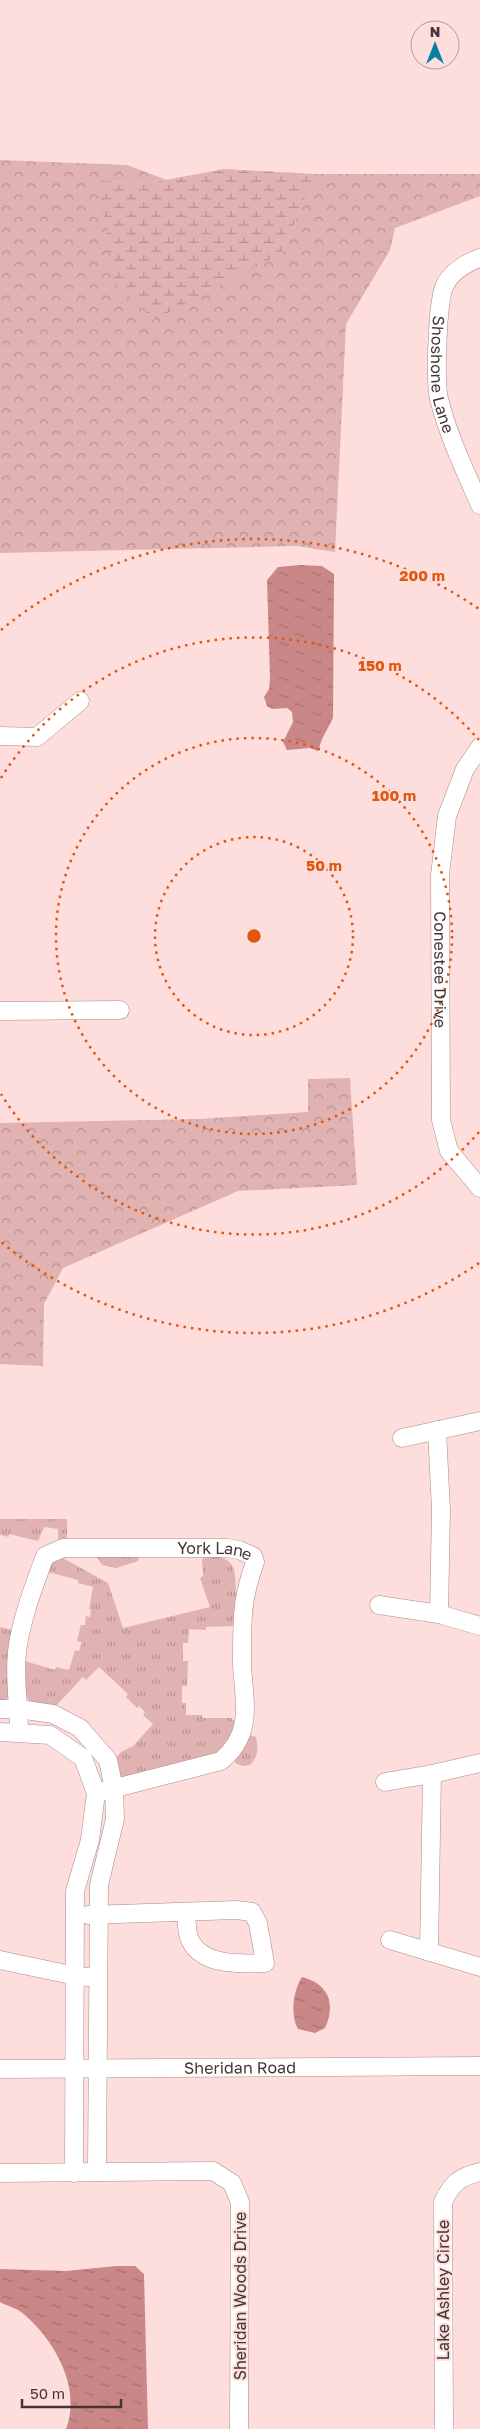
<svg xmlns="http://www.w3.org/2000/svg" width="480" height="2429" font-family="'Golos Text',sans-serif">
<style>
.grass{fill:url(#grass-tufts)}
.forest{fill:url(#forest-crowns)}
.wetland{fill:url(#wetland-marsh)}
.water{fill:url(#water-ripples)}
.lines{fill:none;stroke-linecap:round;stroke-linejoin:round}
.minor-casing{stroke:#ac8988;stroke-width:19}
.minor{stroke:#fff;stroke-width:18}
.ring{fill:none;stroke:#e0570e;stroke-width:2.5;stroke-dasharray:2.5 5}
.labels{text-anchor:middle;stroke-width:4;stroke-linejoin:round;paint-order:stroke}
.street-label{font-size:16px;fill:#443535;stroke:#fddedd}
.centre{fill:#e0570e;stroke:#fddedd;stroke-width:2.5}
.ring-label{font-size:15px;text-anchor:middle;font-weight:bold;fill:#e0570e;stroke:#fddedd;stroke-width:4;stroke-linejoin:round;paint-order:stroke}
</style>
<defs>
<pattern id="grass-tufts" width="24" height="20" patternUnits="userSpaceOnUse" patternTransform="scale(1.25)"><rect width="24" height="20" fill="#e0b2b1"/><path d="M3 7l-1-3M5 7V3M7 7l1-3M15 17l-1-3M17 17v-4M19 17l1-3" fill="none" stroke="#b79291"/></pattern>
<pattern id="forest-crowns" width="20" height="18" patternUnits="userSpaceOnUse" patternTransform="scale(1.25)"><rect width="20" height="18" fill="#e0b2b1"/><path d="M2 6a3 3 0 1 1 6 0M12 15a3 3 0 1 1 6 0" fill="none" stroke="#b79291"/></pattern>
<pattern id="wetland-marsh" width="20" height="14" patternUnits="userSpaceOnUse" patternTransform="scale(1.25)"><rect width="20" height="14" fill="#e0b2b1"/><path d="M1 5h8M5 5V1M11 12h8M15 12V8" fill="none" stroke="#b79291"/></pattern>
<pattern id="water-ripples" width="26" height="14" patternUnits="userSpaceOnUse" patternTransform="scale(1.25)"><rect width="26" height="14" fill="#ca8787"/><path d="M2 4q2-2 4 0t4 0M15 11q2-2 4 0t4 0" fill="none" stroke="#a66f6f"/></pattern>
</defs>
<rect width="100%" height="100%" fill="#fddedd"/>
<path class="grass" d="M 0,1519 L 67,1519 L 67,1543 L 58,1543 L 58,1529 L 44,1527 L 38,1541 L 9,1534 L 9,1537 L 0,1535 Z
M 101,1554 L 139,1555 L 138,1561 L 116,1568 L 102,1565 L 97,1557 Z
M 61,1557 L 108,1583 L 123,1628 L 210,1607 L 200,1578 L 203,1576 L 202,1559 C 211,1554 228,1556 233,1567 C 237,1576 237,1616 234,1626 L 206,1627 L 206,1630 L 189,1629 L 188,1643 L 183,1643 L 183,1661 L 188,1661 L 187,1686 L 182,1686 L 182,1703 L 186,1703 L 186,1715 L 202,1715 L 203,1718 L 231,1718 L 235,1722 C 231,1741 229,1744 213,1755 L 121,1780 L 115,1759 L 121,1752 L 133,1746 L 153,1724 L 143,1715 L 145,1712 L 139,1706 L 137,1708 L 126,1697 L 128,1694 L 99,1667 L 86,1680 L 83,1677 L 53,1709 C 47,1707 39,1706 33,1704 C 23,1699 21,1670 25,1661 L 55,1670 L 56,1667 L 69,1670 L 75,1650 L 79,1651 L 82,1642 L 77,1641 L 81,1625 L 85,1625 L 86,1616 L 90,1617 L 91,1610 L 89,1609 L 93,1587 L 78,1583 L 78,1580 L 48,1572 L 50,1562 Z
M 0,1627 L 15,1631 L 9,1657 L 8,1697 L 4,1702 L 0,1703 Z
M 249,1735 L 256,1737 C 258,1749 259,1756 250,1765 L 243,1766 L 235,1763 L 235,1759 Z"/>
<path class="forest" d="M 0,160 L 127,165 L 167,180 L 154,182 L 98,181 L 282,253 L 315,174 L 480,174 L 480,196 L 395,228 L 390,250 L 346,324 L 335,552 L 297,546 L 0,553 Z
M 350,1078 L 357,1185 L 238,1191 L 63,1268 L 44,1304 L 43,1366 L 0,1364 L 0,1123 L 200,1119 L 308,1112 L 308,1079 Z"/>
<path class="wetland" d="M 224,169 L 315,174 L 282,253 L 154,320 L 115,283 L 98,181 L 155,182 Z"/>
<path class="water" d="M 300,565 L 322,566 L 334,574 L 333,718 L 322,739 L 318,751 L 310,748 L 287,750 L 283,742 L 293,722 L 292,712 L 287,708 L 272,709 L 267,706 L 264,697 L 269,689 L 270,678 L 267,580 L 278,567 Z
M 302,1977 C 329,1984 336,2004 325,2028 L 315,2033 L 298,2029 C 290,2015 293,1991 302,1977 Z
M 116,2266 L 135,2266 L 144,2274 L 148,2429 L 66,2429 C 82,2388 54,2338 21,2312 C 16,2308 7,2306 0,2302 L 0,2269 L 66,2271 Z"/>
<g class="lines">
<defs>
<g id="minor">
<path id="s1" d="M 480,258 C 466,263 452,271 445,285 C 437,300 435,382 439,399 C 448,435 465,471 480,505"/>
<path d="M 0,736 L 37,737 L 80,701"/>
<path id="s2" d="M 480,747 L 465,769 L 447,816 L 440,875 L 441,1120 L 449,1151 L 480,1188"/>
<path d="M 0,1011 L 120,1010"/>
<path d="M 437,1430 L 441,1510 L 439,1614"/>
<path d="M 402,1438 L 480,1421"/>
<path d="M 379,1605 L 439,1614 L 480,1626"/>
<path d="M 0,1709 L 19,1709 L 53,1714 L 80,1728 L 108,1760 L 114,1789 L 115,1819 L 99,1885 L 97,2172"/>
<path d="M 0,1732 L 50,1735 L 83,1758 L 96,1793 L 90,1840 L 75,1891 L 74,2173"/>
<path id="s3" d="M 19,1732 C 19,1705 14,1679 17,1652 C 21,1619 34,1586 45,1556 L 63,1548 L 227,1548 L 239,1550 L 253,1556 L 255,1562 C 249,1579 244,1597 243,1615 C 242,1631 242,1649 242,1665 C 244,1702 254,1733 221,1761 L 96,1793"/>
<path d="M 385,1782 L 432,1774 L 480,1763"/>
<path d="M 88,1915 L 236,1910 L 252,1912 L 258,1923 L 265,1963 C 241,1964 202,1966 190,1940 C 186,1932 187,1921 186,1912"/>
<path d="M 390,1940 L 480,1967"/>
<path d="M 429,1952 L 432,1774"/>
<path d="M 0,1960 L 76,1976 L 88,1977"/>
<path id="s4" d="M 0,2069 L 480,2066"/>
<path d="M 0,2173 L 213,2171 L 232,2183 L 240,2202 L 239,2429"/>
<path d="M 444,2429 L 443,2202 C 452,2183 459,2177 480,2172"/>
</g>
</defs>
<use href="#minor" class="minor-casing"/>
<use href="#minor" class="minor"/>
</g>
<g class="ring">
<circle cx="254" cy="936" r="99"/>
<circle cx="254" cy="936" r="198"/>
<path d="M479 1132A298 298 0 0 1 1 1094M1 778A298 298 0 0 1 479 740"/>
<path d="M479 1263A397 397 0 0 1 1 1242M1 630A397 397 0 0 1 479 609"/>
</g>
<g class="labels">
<g class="street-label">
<text dy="6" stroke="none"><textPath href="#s1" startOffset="136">Shoshone Lane</textPath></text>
<text dy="6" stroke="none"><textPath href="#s2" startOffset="231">Conestee Drive</textPath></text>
<text dy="6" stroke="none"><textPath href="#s3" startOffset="352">York Lane</textPath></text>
<text dy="6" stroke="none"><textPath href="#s4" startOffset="240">Sheridan Road</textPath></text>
<text transform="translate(443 2290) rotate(-90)" y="6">Lake Ashley Circle</text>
<text transform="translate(240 2296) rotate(-90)" y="6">Sheridan Woods Drive</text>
</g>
</g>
<circle cx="254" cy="936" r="8" class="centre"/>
<g class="ring-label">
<text x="422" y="581">200 m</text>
<text x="380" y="671">150 m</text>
<text x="394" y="801">100 m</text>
<text x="324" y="871">50 m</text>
</g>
<g transform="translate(435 45)"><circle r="24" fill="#fddedd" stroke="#b39a9a"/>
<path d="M0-4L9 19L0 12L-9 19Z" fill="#0b7ea6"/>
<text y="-8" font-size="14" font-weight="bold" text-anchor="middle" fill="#443535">N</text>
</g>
<path d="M22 2399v8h99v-8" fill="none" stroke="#443535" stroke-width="2.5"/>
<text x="30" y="2399" font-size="15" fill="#443535" stroke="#fddedd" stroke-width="4" paint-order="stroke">50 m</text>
</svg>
